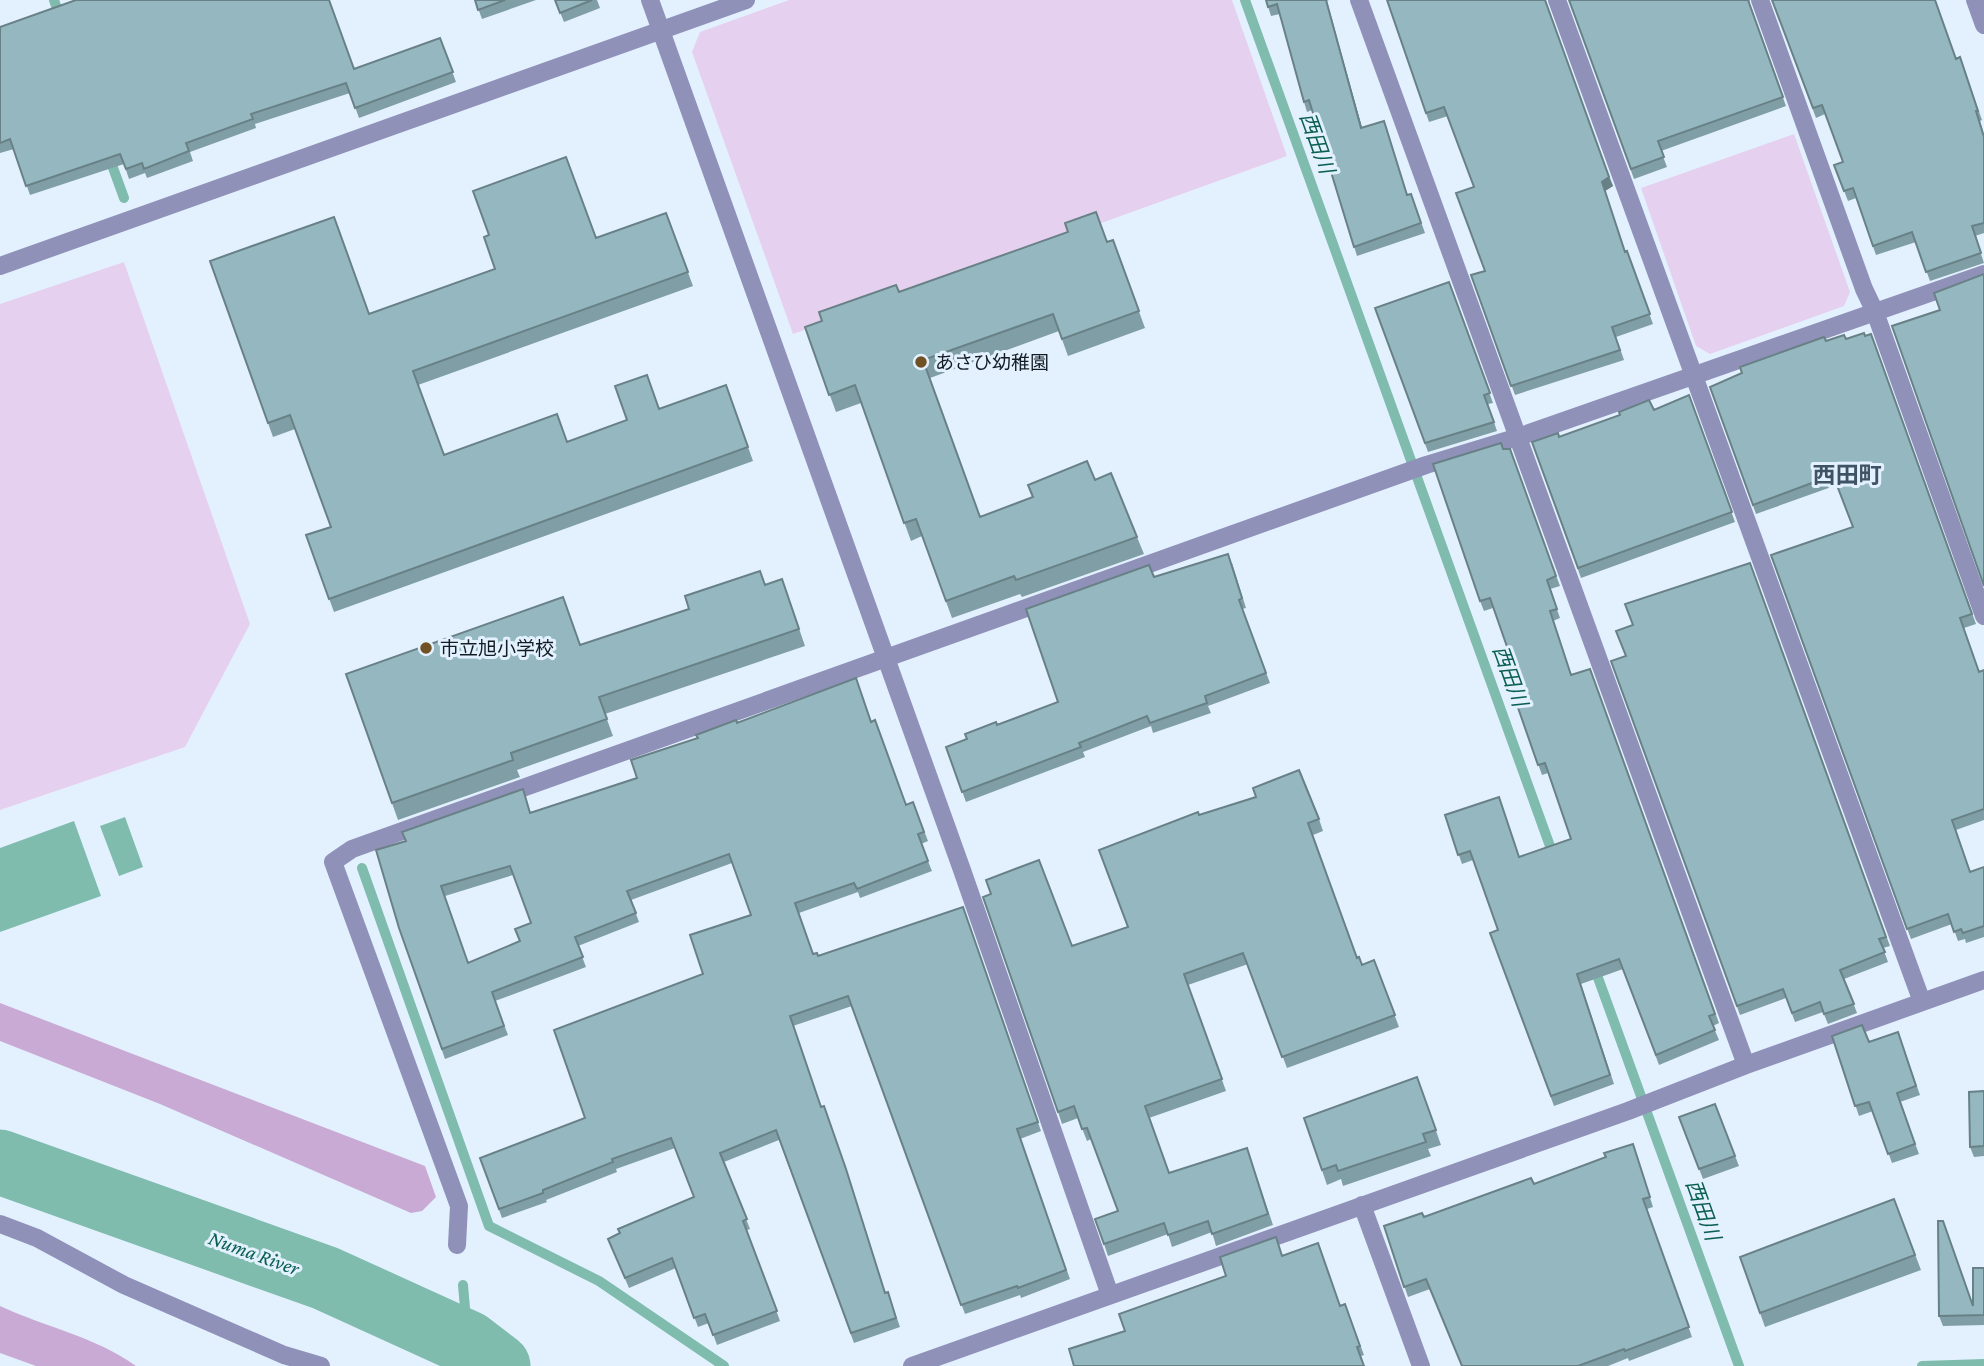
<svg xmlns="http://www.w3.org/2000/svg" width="1984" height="1366" font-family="'Crimson Pro','Noto Sans JP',serif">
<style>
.green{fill:#e6d0ef}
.forest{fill:#c9aad4}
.water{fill:#7fbcad}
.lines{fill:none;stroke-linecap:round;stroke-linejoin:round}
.stream{stroke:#7fbcad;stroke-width:10}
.river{stroke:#7fbcad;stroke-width:65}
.street{stroke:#8f91b8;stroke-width:18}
.wall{fill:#809ea5;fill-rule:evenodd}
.shaded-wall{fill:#688186}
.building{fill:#95b8c0;stroke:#688186;stroke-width:2;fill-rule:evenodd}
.poi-dot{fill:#705126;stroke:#e3f1ff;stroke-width:2.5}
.labels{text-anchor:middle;stroke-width:6;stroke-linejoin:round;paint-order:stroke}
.poi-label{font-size:19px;fill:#131c24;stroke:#e3f1ff;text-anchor:start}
.water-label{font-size:21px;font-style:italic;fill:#0b5f51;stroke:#e3f1ff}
.quarter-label{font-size:23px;font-weight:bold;fill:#3f5366;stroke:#e3f1ff}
</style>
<rect width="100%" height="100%" fill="#e3f1ff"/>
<path class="green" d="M 789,0 L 1232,0 L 1287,156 L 793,334 L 692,52 L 700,32 Z
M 1794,134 L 1850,292 L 1844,306 L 1710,354 L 1696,346 L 1641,188 Z
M 124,262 L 250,624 L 185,747 L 0,810 L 0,304 Z"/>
<path class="forest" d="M 0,1003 L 425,1166 L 436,1197 L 422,1211 L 411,1213 L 160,1104 L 0,1041 Z
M 0,1306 C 45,1327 96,1337 136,1366 L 36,1366 L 0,1353 Z"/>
<path class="water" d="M 125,817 L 143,867 L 119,876 L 100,826 Z
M 74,821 L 101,896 L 0,932 L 0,848 Z"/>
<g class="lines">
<path class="stream" d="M 54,0 L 61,20
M 1245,0 L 1555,860
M 108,154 L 124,198
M 362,868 L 489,1226 L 599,1281 L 724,1366
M 1593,964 L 1739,1366
M 463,1285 L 468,1343
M 1922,1366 L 1984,1364"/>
<path class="river" d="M 0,1162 L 325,1278 L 468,1343 L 498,1366"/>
<path class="street" d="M 650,0 L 962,870 L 1110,1295
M 1359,0 L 1746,1065
M 1557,0 L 1922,1002
M 1760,0 L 1864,289 L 1875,312 L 1984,616
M 1975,0 L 1984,25
M 0,266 L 746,0
M 1362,1205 L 1421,1366
M 0,1224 L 37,1238 L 124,1285 L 284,1355 L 321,1366
M 457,1245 L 459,1206 L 333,862 L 352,849 L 1426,465 L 1518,437 L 1984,274
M 912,1366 L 1628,1111 L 1746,1065 L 1984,980"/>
</g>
<path class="wall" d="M 475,0 L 536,0 L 482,19 Z
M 555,0 L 597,0 L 600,8 L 564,22 Z
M 1266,0 L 1329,0 L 1327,1 L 1362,128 L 1384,121 L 1407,195 L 1411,194 L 1425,233 L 1357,256 L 1312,110 L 1307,112 L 1304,102 L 1280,14 L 1271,16 Z
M 1387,0 L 1546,4 L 1613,186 L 1605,191 L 1625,252 L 1627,251 L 1653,324 L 1616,337 L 1624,360 L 1515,395 L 1471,275 L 1485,271 L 1474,187 L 1448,116 L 1429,122 Z
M 1569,0 L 1750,0 L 1749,3 L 1786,106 L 1661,151 L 1667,167 L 1634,179 Z
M 1772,0 L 1956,59 L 1960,57 L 1982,120 L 1980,121 L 1984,135 L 1984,233 L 1975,236 L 1984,263 L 1930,281 L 1916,242 L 1876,255 L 1856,198 L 1848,201 L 1834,165 L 1843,162 L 1825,114 L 1816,118 Z
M 0,27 L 354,69 L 440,38 L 456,82 L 359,118 L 350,93 L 255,124 L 256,128 L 190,152 L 193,161 L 147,178 L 145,173 L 129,179 L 124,164 L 30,195 L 14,149 L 0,153 Z
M 666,213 L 693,286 L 418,385 L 444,455 L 567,442 L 726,385 L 753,461 L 334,612 L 306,535 L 331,527 L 295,429 L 273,437 L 210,261 L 369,314 L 495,269 L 596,238 Z
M 1113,240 L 1145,328 L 1068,356 L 1059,331 L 930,378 L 980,517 L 1033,497 L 1028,485 L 1095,480 L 1137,537 L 1144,554 L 1022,597 L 1020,594 L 952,618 L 922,536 L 911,541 L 861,403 L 836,412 L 805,327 L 899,292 Z
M 1449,282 L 1493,403 L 1488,404 L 1497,431 L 1428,452 L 1375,308 Z
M 1871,334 L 1976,624 L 1964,628 L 1979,672 L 1984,670 L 1984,820 L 1956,830 L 1970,872 L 1984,867 L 1984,937 L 1966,943 L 1965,939 L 1958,941 L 1952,924 L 1911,939 L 1771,555 L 1853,527 L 1837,485 L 1756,514 L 1710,387 L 1826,341 L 1865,336 Z
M 1689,395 L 1735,522 L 1581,578 L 1532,442 L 1559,437 L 1654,410 Z
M 1503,449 L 1510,449 L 1560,586 L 1550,589 L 1560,618 L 1553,621 L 1571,675 L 1590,669 L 1719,1023 L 1713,1026 L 1719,1040 L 1659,1065 L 1623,969 L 1581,984 L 1614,1084 L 1554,1106 L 1490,933 L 1498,930 L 1473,860 L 1462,864 L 1445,815 L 1520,857 L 1571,839 L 1548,773 L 1542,775 L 1516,702 L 1519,681 L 1493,608 L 1484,611 L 1480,601 Z
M 1232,563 L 1246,608 L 1242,609 L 1270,683 L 1208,706 L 1211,713 L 1153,733 L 1151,726 L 1083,752 L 1085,757 L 966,802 L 946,747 L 967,739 L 997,725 L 1058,702 L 1154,577 Z
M 1750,563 L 1890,946 L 1883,948 L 1888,962 L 1844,979 L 1857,1013 L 1828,1024 L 1823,1012 L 1795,1022 L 1786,998 L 1740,1015 L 1611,661 L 1626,656 L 1633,625 Z
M 782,579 L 805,646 L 605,714 L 613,736 L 517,770 L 520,777 L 398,820 L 346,674 L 580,645 Z
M 871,722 L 906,805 L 913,802 L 928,841 L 921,844 L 932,871 L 860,898 L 858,892 L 799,913 L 813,954 L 818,956 L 963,907 L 1041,1131 L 1020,1139 L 1070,1279 L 1021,1298 L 1020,1295 L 965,1314 L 852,1006 L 793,1026 L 885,1293 L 888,1292 L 900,1327 L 854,1343 L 779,1140 L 724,1162 L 750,1229 L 747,1230 L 780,1321 L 717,1345 L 709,1323 L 698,1327 L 676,1268 L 629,1288 L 608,1239 L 694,1197 L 675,1148 L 616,1169 L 617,1172 L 546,1200 L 547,1202 L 502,1218 L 480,1158 L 585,1118 L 751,915 L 732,863 L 631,900 L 639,922 L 578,946 L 586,967 L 495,1001 L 508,1035 L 445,1059 L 399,928 L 406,841 L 531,812 L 637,778 L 698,738 L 737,723 ZM 513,875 L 531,923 L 520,941 L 468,963 L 445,896 Z
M 1199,815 L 1319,819 L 1323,831 L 1313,835 L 1357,958 L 1362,965 L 1374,960 L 1399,1027 L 1287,1068 L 1248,964 L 1188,985 L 1226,1091 L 1149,1118 L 1169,1173 L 1247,1148 L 1273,1225 L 1216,1246 L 1212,1232 L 1172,1247 L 1168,1234 L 1108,1256 L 1104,1244 L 1118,1211 L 1091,1139 L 1087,1141 L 1078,1118 L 1062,1124 L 1058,1112 L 1072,946 L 1128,927 Z
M 1898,1032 L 1920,1095 L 1900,1102 L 1919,1154 L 1892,1163 L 1873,1111 L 1859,1116 L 1832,1036 L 1869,1042 Z
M 1417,1077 L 1441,1145 L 1428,1149 L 1431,1156 L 1343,1186 L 1341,1179 L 1327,1185 L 1304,1118 Z
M 1984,1091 L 1984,1156 L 1974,1157 L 1970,1147 Z
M 1715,1104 L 1739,1166 L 1703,1179 L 1679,1117 Z
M 1633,1144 L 1653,1207 L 1647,1209 L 1692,1337 L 1629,1361 L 1628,1358 L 1608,1366 L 1462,1366 L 1430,1289 L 1408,1297 L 1384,1226 L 1424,1217 L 1534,1184 L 1606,1157 Z
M 1894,1199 L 1921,1270 L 1765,1327 L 1740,1257 Z
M 1283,1256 L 1340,1306 L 1345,1304 L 1364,1355 L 1361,1356 Z
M 1984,1268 L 1984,1325 L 1943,1326 L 1939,1316 L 1973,1305 Z"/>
<path class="shaded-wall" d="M 1326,0 L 1365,138 L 1361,128 Z
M 1609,177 L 1613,186 L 1605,191 L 1602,182 Z"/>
<path class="building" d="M 76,0 L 329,0 L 354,69 L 440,38 L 453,72 L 355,108 L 346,83 L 251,114 L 253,119 L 186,143 L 189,151 L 144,169 L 142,163 L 126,169 L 120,154 L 26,186 L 10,139 L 0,143 L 0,27 Z
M 475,0 L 505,0 L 478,10 Z
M 555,0 L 592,0 L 560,13 Z
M 1266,0 L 1326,0 L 1361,128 L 1384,121 L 1407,195 L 1411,194 L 1421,223 L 1354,247 L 1309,100 L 1304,102 L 1277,4 L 1268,7 Z
M 1387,0 L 1545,0 L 1609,177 L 1602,182 L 1625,252 L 1627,251 L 1650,314 L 1612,327 L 1620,350 L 1511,386 L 1471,275 L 1485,271 L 1456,193 L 1474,187 L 1444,107 L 1426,113 Z
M 1569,0 L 1748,0 L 1783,97 L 1658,141 L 1664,157 L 1631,169 Z
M 1772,0 L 1935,0 L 1956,59 L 1960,57 L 1978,111 L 1976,111 L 1984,137 L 1984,223 L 1972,226 L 1981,253 L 1926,272 L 1912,232 L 1873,246 L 1853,188 L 1844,191 L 1834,165 L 1843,162 L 1822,105 L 1813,108 Z
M 566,157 L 596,238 L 666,213 L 688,272 L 413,371 L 444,455 L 557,414 L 567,442 L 627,420 L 615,386 L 647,375 L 659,409 L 726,385 L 748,447 L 329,599 L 306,535 L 331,527 L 290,415 L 268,423 L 210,261 L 334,217 L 369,314 L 495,269 L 484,237 L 489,235 L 473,191 Z
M 1096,212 L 1107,242 L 1113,240 L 1139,311 L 1062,339 L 1053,314 L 923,360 L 980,517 L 1033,497 L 1028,485 L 1087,461 L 1095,480 L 1111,473 L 1137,537 L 1016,580 L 1014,576 L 946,601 L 916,519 L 904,523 L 855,385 L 829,395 L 805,327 L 822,321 L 819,312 L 896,285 L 899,292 L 1068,232 L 1065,223 Z
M 1984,274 L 1984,586 L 1892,326 L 1940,310 L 1934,293 Z
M 1449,282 L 1490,393 L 1484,395 L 1494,422 L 1425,443 L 1375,308 Z
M 1864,333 L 1865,336 L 1871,334 L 1972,614 L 1960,618 L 1979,672 L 1984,670 L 1984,809 L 1952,820 L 1970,872 L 1984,867 L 1984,926 L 1963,933 L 1961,929 L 1954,932 L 1948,914 L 1907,929 L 1771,555 L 1853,527 L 1833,475 L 1753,505 L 1710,387 L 1742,373 L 1740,367 L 1824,337 L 1826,341 L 1844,335 L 1846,339 Z
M 1689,395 L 1732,512 L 1578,568 L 1532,442 L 1558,433 L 1559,437 L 1620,415 L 1619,412 L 1649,400 L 1654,410 Z
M 1501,443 L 1503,449 L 1510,449 L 1556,576 L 1547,580 L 1557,609 L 1550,611 L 1571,675 L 1590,669 L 1715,1014 L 1709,1016 L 1715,1030 L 1656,1055 L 1619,959 L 1577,974 L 1610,1075 L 1551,1096 L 1490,933 L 1498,930 L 1470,851 L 1458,855 L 1445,815 L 1499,797 L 1519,857 L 1571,839 L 1545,763 L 1538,765 L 1516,702 L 1510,684 L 1519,681 L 1490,598 L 1480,601 L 1433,464 Z
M 1228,554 L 1242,598 L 1239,600 L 1266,673 L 1205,696 L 1207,703 L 1150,723 L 1147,716 L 1079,743 L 1081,747 L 962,792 L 946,747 L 967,739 L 965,734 L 996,722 L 997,725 L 1058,702 L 1026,609 L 1149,565 L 1154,577 Z
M 1750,563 L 1886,937 L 1879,939 L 1885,952 L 1840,970 L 1854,1004 L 1824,1014 L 1820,1002 L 1792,1013 L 1783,989 L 1737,1006 L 1611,661 L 1626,656 L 1616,631 L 1633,625 L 1625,604 Z
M 760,571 L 765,585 L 782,579 L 799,629 L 599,697 L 607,719 L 511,753 L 513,760 L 392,803 L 346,674 L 563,597 L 580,645 L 689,609 L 685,596 Z
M 856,678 L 871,722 L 875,720 L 906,805 L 913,802 L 924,832 L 918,834 L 928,861 L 857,889 L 854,883 L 795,903 L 813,954 L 817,953 L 818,956 L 963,907 L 1038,1122 L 1017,1129 L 1066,1270 L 1018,1288 L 1017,1286 L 961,1305 L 848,996 L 790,1016 L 821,1107 L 824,1106 L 846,1169 L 885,1293 L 888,1292 L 896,1318 L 851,1333 L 776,1130 L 720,1153 L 747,1219 L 743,1221 L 777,1311 L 713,1335 L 705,1314 L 694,1318 L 672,1258 L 625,1278 L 608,1239 L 620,1233 L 618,1229 L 694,1197 L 671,1138 L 612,1159 L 613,1162 L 543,1190 L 543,1193 L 499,1209 L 480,1158 L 585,1118 L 554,1030 L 703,974 L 690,935 L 751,915 L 729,854 L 627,891 L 636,913 L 575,937 L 583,957 L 492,992 L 504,1026 L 442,1049 L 399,928 L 376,850 L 406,841 L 402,832 L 523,789 L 530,813 L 637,778 L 631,760 L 698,738 L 696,735 L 736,720 L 737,723 ZM 510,866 L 531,923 L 515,929 L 520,941 L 468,963 L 441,886 Z
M 1299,770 L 1319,819 L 1308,823 L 1357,958 L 1359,957 L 1362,965 L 1374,960 L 1395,1015 L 1282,1057 L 1243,953 L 1184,974 L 1222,1079 L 1145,1106 L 1169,1173 L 1247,1148 L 1268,1214 L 1212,1234 L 1208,1221 L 1168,1235 L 1164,1223 L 1104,1244 L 1095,1219 L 1118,1211 L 1087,1128 L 1082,1129 L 1074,1106 L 1058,1112 L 983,897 L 991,894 L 986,880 L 1039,860 L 1072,946 L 1128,927 L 1099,850 L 1198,812 L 1199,815 L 1256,797 L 1253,788 Z
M 1862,1025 L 1869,1042 L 1898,1032 L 1916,1086 L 1897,1093 L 1915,1144 L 1888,1154 L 1869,1102 L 1855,1106 L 1832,1036 Z
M 1417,1077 L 1436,1130 L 1423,1134 L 1426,1142 L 1338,1171 L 1336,1165 L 1322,1170 L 1304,1118 Z
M 1984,1091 L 1984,1146 L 1970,1147 L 1969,1092 Z
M 1715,1104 L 1735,1156 L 1699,1169 L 1679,1117 Z
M 1633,1144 L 1650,1197 L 1643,1199 L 1689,1327 L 1625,1351 L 1624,1349 L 1578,1366 L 1462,1366 L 1426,1279 L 1404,1287 L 1384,1226 L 1422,1213 L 1424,1217 L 1531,1178 L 1534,1184 L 1606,1157 L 1604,1153 Z
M 1894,1199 L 1915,1255 L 1760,1313 L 1740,1257 Z
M 1938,1221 L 1943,1221 L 1973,1306 L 1973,1268 L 1984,1268 L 1984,1315 L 1939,1316 Z
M 1276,1237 L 1282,1256 L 1318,1243 L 1340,1306 L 1345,1304 L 1360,1346 L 1357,1347 L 1364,1366 L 1074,1366 L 1069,1349 L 1125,1331 L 1119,1314 L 1226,1276 L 1220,1257 Z"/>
<g class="poi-dot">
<circle cx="921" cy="362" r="7"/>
<circle cx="426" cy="648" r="7"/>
</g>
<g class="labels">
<g class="poi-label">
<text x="935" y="369">あさひ幼稚園</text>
<text x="440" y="655">市立旭小学校</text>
</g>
<g class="water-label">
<text transform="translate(1317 143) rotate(70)" y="7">西田川</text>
<text transform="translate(1510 676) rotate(70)" y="7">西田川</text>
<text transform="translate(1703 1210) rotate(70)" y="7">西田川</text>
<text transform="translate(254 1253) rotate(20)" y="7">Numa River</text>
</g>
<g class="quarter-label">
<text x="1847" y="483">西田町</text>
</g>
</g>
</svg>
